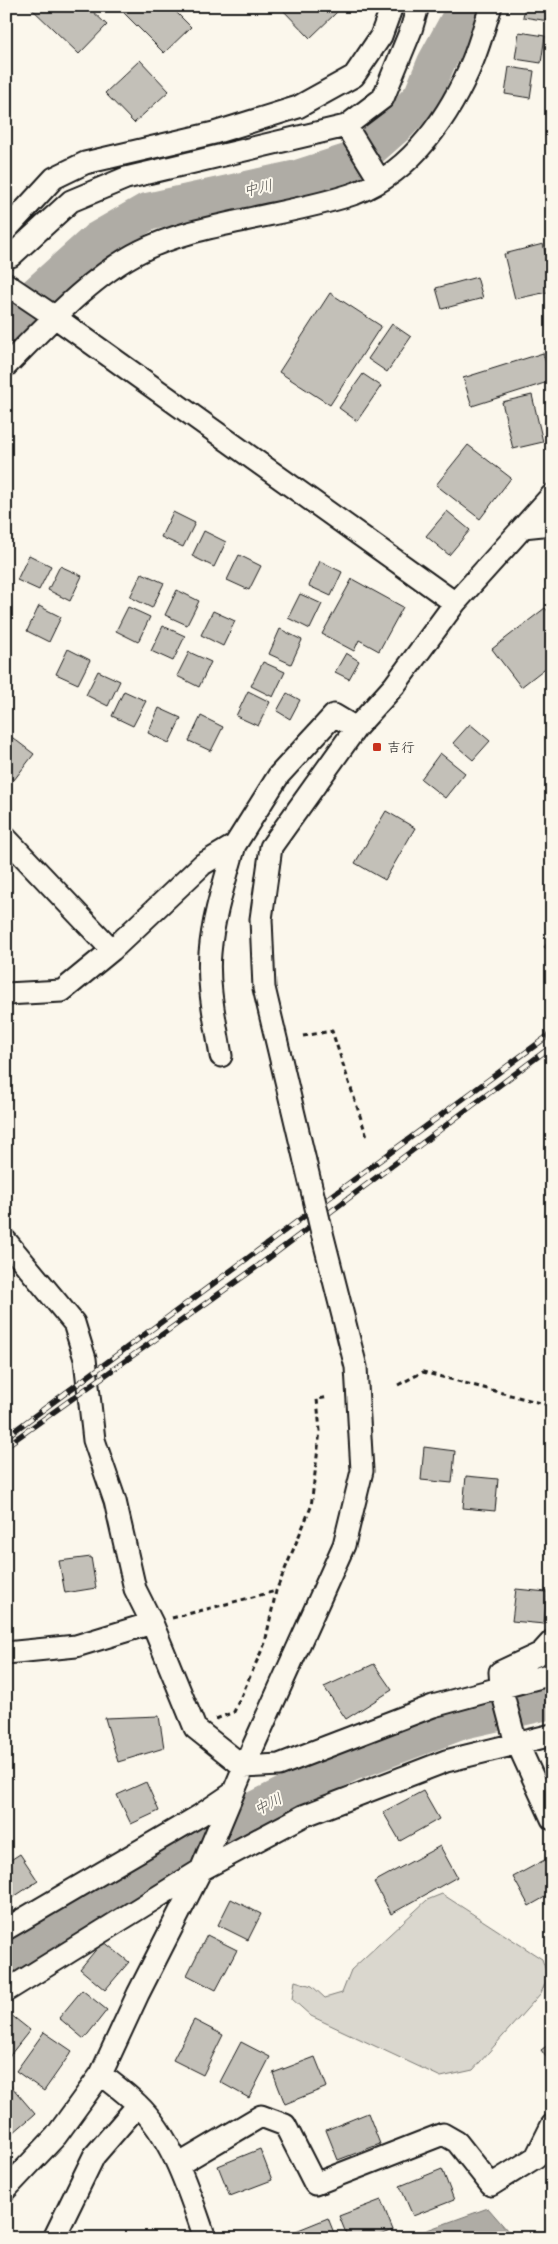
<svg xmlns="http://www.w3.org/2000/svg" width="558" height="2244" font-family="Kalam,'Klee One',sans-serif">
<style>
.green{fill:#dad7ce;stroke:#7b7a75}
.water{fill:#afaca5;stroke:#74726e}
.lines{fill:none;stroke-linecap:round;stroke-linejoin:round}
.river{stroke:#afaca5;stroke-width:38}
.building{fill:#c3c0b8;stroke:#1c1c1c}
.minor-casing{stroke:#1c1c1c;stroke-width:25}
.path{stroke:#1c1c1c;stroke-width:3;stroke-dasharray:5 4;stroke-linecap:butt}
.minor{stroke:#fbf7ec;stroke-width:21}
.rail-casing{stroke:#1c1c1c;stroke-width:5.5}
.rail{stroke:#fbf7ec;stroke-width:4;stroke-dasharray:11;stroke-linecap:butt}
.minor-bridge-casing{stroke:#1c1c1c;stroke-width:25;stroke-linecap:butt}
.minor-bridge{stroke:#fbf7ec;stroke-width:21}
.poi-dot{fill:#c8321e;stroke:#fbf7ec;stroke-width:2}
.labels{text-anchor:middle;stroke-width:4;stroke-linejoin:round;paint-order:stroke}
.poi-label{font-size:14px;fill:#1c1c1c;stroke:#fbf7ec;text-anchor:start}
.water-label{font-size:15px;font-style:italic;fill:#575653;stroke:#fbf7ec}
</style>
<rect width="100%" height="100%" fill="#fbf7ec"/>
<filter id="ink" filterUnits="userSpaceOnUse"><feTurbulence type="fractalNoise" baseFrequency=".02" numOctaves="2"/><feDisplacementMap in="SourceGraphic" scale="10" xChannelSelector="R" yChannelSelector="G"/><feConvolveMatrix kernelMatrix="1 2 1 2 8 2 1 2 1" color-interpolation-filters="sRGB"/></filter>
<g filter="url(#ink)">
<path class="green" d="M 442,1894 L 542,1959 L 548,1977 L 541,1993 L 473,2070 L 441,2077 L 311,2016 L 292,1999 L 295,1981 L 312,1986 L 325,1998 L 342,1993 L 351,1970 L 427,1900 Z"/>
<path class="water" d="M 488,2208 L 514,2238 L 405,2238 Z"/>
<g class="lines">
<path class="river" d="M 6,323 L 97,241 L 147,212 L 297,179 L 356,160 L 398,123 L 422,97 L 436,63 L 460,19 L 463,6
M 6,1958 L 169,1854 L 349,1763 L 463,1720 L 552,1700"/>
</g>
<path class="building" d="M 29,6 L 87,6 L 107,25 L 79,54 Z
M 117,6 L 170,6 L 191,27 L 164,53 Z
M 279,6 L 331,6 L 337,12 L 310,38 Z
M 525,6 L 551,6 L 549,21 L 523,17 Z
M 519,32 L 545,36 L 541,63 L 515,59 Z
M 140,60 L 169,91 L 134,123 L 105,93 Z
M 509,67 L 534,71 L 530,98 L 505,94 Z
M 543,244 L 552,278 L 552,291 L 515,299 L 504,254 Z
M 477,277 L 483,298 L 442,309 L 436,288 Z
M 330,293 L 381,326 L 330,405 L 279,372 Z
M 392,324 L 411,337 L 387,372 L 368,359 Z
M 543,353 L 551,381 L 472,406 L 463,378 Z
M 363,374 L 381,386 L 357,421 L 339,408 Z
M 532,395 L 543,442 L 513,449 L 502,402 Z
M 468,445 L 511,478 L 480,519 L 436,485 Z
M 447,511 L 470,530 L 449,555 L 426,536 Z
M 173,512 L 195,523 L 183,547 L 161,537 Z
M 204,531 L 226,542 L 214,567 L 192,556 Z
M 29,555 L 51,566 L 39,590 L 17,580 Z
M 239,555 L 261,566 L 249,590 L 227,580 Z
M 320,561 L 342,572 L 331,596 L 309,586 Z
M 60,566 L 82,576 L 70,601 L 48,590 Z
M 142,573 L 164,583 L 152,608 L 130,597 Z
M 352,579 L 403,607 L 379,651 L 359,640 L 354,651 L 322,634 Z
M 177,590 L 199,601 L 187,625 L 165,615 Z
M 300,594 L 322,604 L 310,629 L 288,618 Z
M 39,606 L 61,617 L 49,642 L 27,631 Z
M 128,607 L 150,617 L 138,642 L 116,631 Z
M 545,608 L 552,616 L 552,671 L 548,666 L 521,687 L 492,649 Z
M 213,611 L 235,621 L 223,646 L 201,635 Z
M 163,626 L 185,636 L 173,661 L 151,651 Z
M 280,629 L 302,640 L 291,664 L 269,654 Z
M 68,649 L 90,660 L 78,684 L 56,674 Z
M 189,652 L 211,662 L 199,687 L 177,676 Z
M 346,653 L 359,661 L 349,679 L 335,672 Z
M 263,662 L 285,672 L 273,697 L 251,686 Z
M 98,671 L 120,681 L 108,706 L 86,695 Z
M 124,691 L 146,701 L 133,726 L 112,716 Z
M 248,691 L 270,702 L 258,726 L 236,716 Z
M 287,693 L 300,700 L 290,719 L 277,711 Z
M 159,708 L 181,718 L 169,743 L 148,733 Z
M 201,716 L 223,727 L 211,751 L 189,741 Z
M 470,724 L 490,741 L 473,760 L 453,743 Z
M 9,735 L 34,754 L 14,780 L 6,774 L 6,738 Z
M 440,753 L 465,773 L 445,798 L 421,779 Z
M 386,811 L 415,828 L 385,880 L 355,863 Z
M 552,937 L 552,953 L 544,947 Z
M 424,1447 L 455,1451 L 452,1483 L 421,1480 Z
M 466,1476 L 498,1479 L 495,1511 L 463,1508 Z
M 91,1557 L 96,1588 L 65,1593 L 59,1561 Z
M 516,1589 L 547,1592 L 544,1624 L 512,1621 Z
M 374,1664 L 392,1690 L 346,1719 L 324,1687 Z
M 159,1716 L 164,1748 L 118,1762 L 105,1718 Z
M 146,1782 L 159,1811 L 131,1824 L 117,1795 Z
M 423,1791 L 439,1819 L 400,1841 L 383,1812 Z
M 440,1846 L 457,1877 L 391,1914 L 374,1882 Z
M 20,1854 L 38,1881 L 12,1898 L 6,1890 L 6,1863 Z
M 552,1856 L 552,1893 L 529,1906 L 513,1877 Z
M 231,1899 L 261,1914 L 248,1940 L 218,1925 Z
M 207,1935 L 237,1950 L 216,1990 L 187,1975 Z
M 103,1941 L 129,1962 L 105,1990 L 80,1969 Z
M 82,1990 L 107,2010 L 84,2039 L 59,2018 Z
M 6,2011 L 30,2030 L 7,2059 L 6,2058 Z
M 194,2020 L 223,2035 L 203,2075 L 173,2060 Z
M 44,2032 L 72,2051 L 44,2091 L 16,2071 Z
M 241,2042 L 270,2057 L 249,2098 L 220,2082 Z
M 552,2042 L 552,2065 L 541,2050 Z
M 315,2057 L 327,2087 L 285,2104 L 273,2073 Z
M 6,2080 L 35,2114 L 13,2133 L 6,2125 Z
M 368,2113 L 380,2144 L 338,2160 L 326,2130 Z
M 260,2149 L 272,2180 L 230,2196 L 218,2166 Z
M 442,2169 L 454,2200 L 413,2216 L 400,2186 Z
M 381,2200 L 393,2230 L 374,2238 L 348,2238 L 339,2216 Z
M 328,2218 L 336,2238 L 288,2238 L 286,2235 Z"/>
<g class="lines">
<defs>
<path id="minor" d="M 380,181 L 346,126 L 383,98 L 411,30 L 418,6
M 6,230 L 54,178 L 85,163 L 214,133 L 298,107 L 354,76 L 381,36 L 392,6
M 6,257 L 11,256 L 71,201 L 126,178 L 346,126
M 6,284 L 52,315 L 455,603
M 6,366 C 44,328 92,275 141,251 C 175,234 213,227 249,219 C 285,211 322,205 356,193 C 413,171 451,114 473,60 C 480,43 485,24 491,6
M 523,527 L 552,524
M 6,838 L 112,950
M 6,994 L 62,991 L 112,950 L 203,864 L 235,845 L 279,775 L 334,715 L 356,728
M 221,1056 C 216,1024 207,986 210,953 C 213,916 225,881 235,845
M 305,1161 L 264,988 L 261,919 L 271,847 L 356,728 L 394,686 L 455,603 L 552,495
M 6,1241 L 74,1323 L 85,1359 L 94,1440 L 115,1501 L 135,1589 L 152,1623 L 195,1728 L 244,1767 L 279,1765 L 433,1706 L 552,1674
M 552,1641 L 541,1653 L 500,1672 L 501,1687 L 514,1736 L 552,1819
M 6,1653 L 76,1646 L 152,1623
M 6,1929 L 199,1816 L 233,1793
M 6,1991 L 201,1870 L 303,1816 L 446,1761 L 552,1735
M 101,2074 C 113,2084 126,2093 137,2104 C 173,2138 189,2192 205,2238
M 178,2165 L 261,2116 L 285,2125 L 315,2184 L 443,2134 L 457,2142 L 491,2185 L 536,2157 L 552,2125
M 6,2189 L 56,2136 L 101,2074 L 138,1994 L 201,1870 L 244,1767 L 344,1545 L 362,1471 L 356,1367 L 322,1233
M 54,2238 L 94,2156 L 138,2105"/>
</defs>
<use href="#minor" class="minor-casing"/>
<path class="path" d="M 303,1036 L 332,1031 L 367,1137
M 398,1385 L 423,1372 L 552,1406
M 172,1618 L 276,1591
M 216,1719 L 234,1712 L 265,1643 L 276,1591 L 311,1507 L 320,1431 L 317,1399 L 329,1397"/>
<use href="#minor" class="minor"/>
<defs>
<path id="rail" d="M 6,1437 L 552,1033
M 6,1446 L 258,1266 L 552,1046"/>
</defs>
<use href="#rail" class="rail-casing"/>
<use href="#rail" class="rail"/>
<defs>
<path id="minor-bridge" d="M 305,1161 L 322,1233"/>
</defs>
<use href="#minor-bridge" class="minor-bridge-casing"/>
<use href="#minor-bridge" class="minor-bridge"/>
</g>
</g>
<rect class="poi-dot" x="372" y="742" width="10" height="10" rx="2.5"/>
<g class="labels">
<g class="poi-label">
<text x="387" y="752">吉行</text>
</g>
<g class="water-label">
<text transform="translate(258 188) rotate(-12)" y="5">中川</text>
<text transform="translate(268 1804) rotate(-27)" y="5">中川</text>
</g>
</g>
<rect width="558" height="2244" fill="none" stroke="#fbf7ec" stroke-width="25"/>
<rect x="12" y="12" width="533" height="2219" fill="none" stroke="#1c1c1c" stroke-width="2" filter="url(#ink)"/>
</svg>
